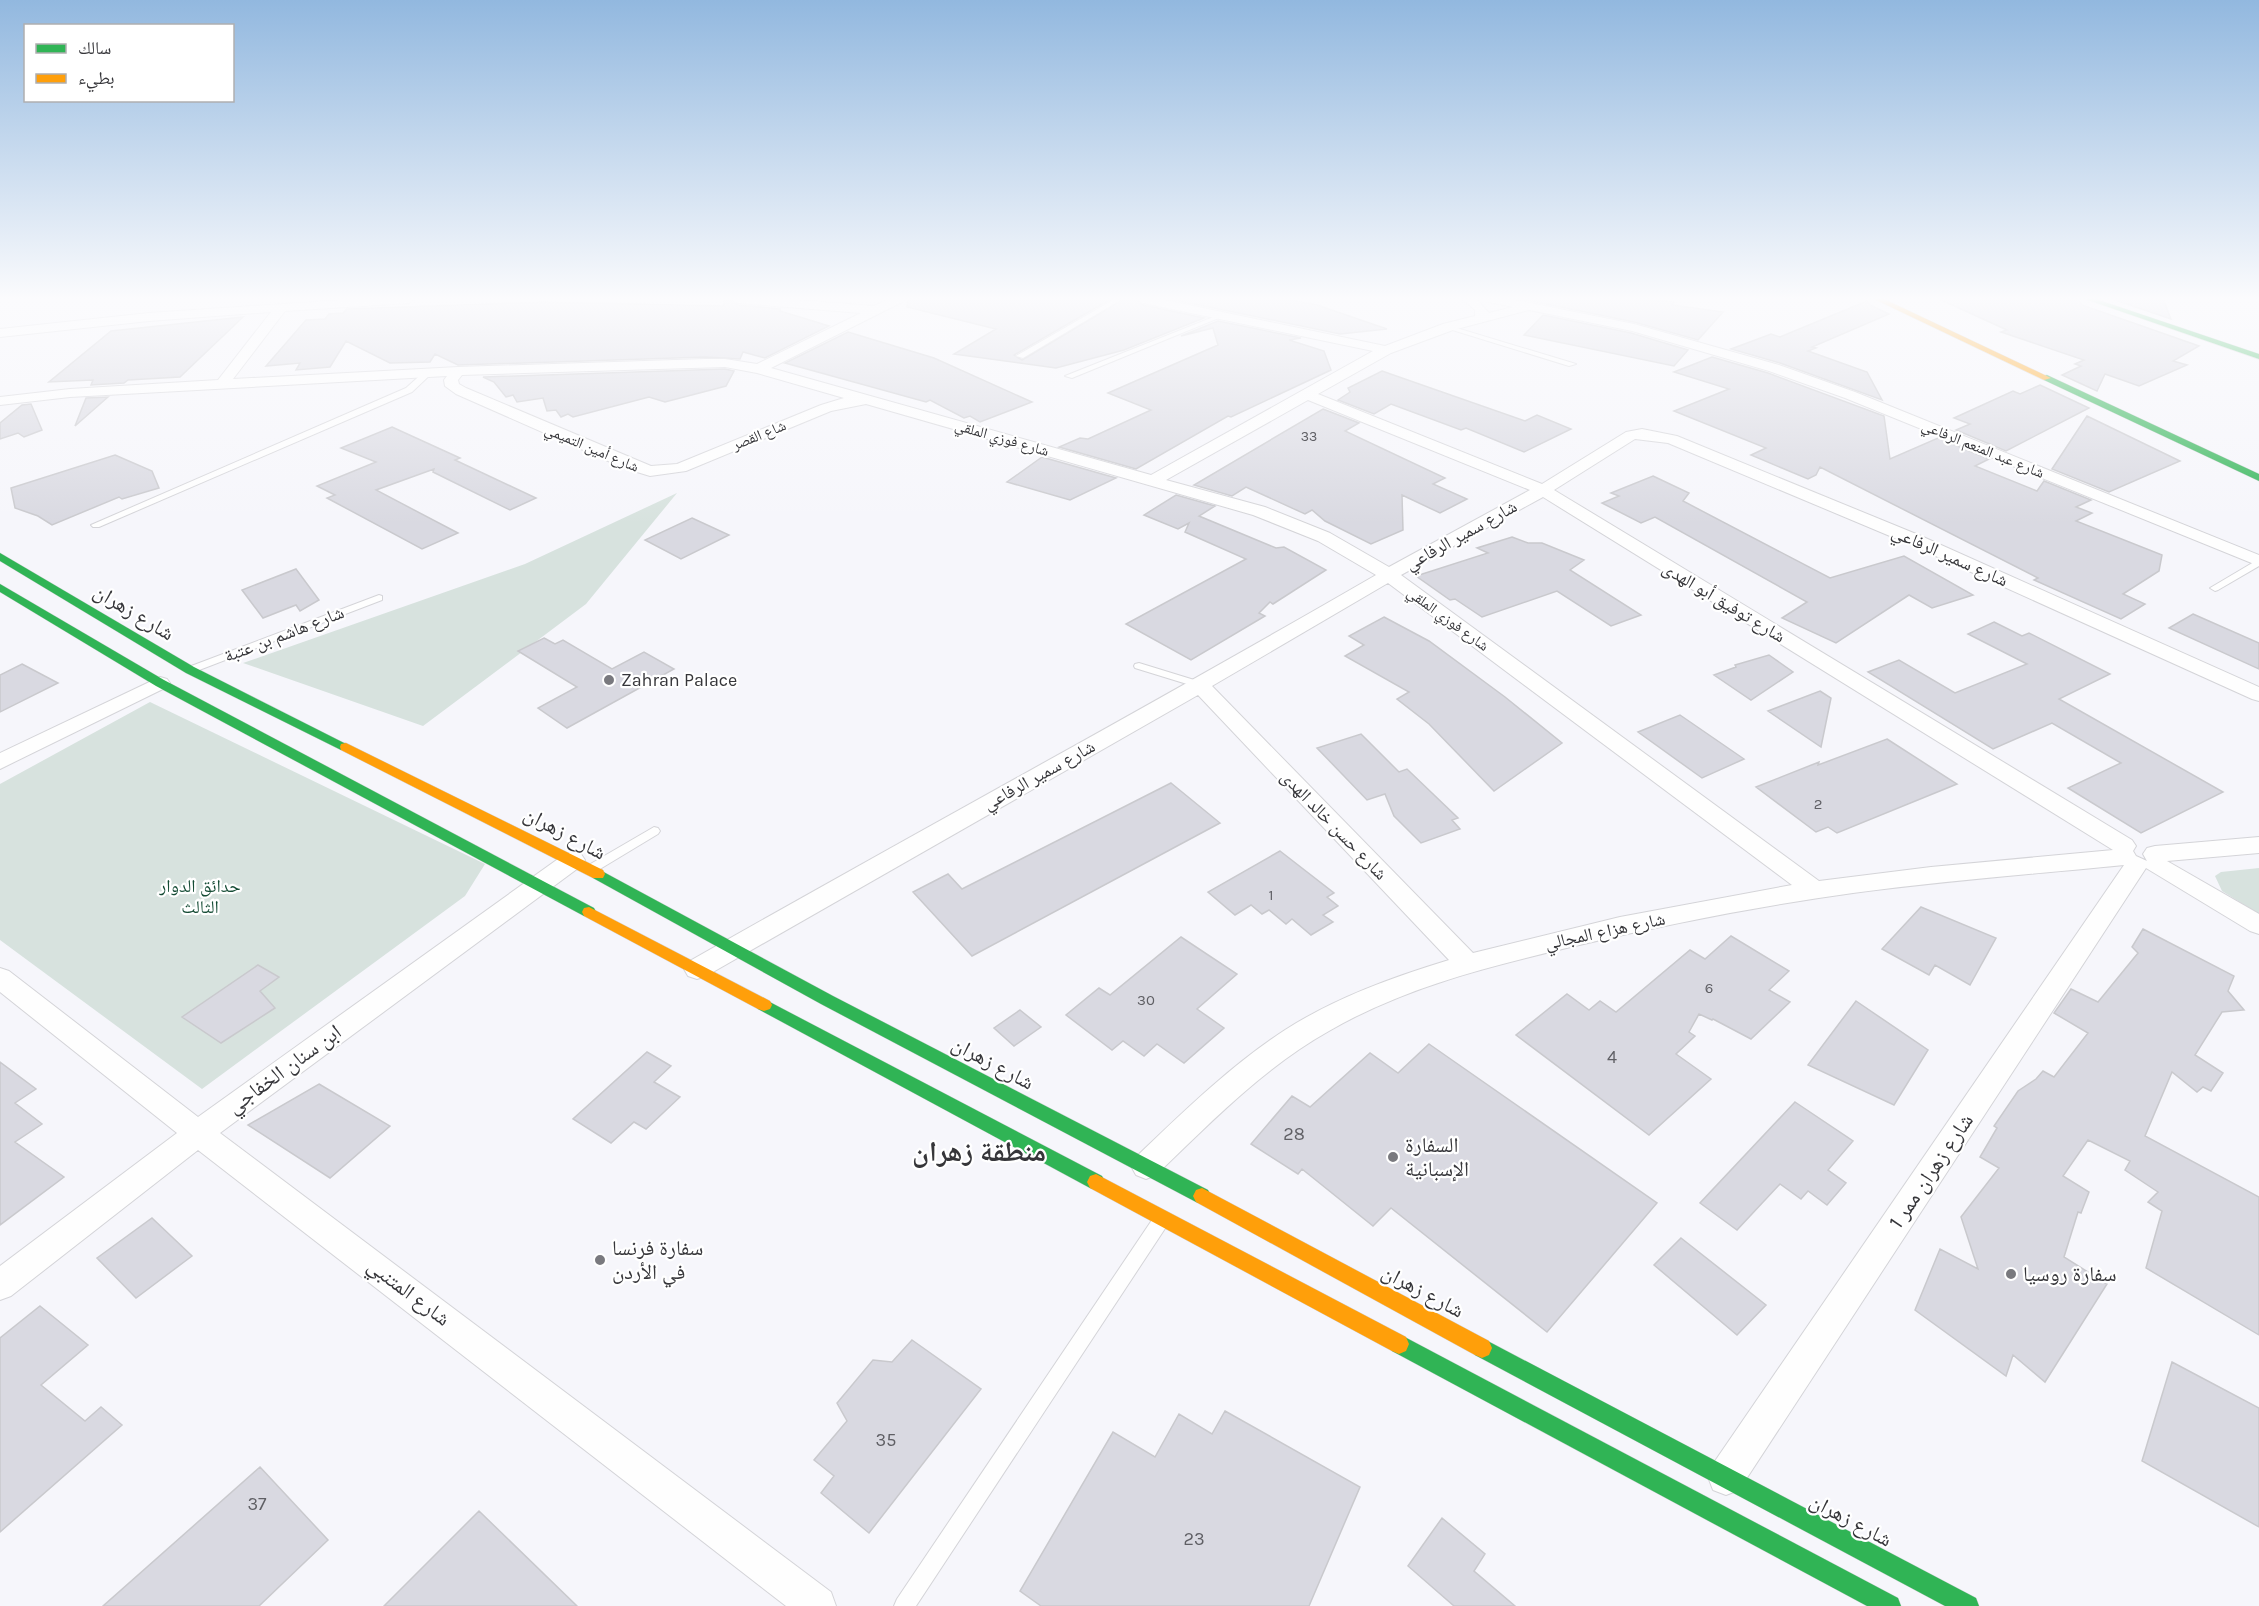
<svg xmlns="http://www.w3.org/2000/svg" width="2259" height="1606" font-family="Karla,'Noto Naskh Arabic',sans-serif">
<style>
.green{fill:#d7e2de}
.building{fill:#d9d9e1;stroke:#c9c9cd;stroke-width:1.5}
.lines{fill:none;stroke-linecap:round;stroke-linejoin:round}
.lane-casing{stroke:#d4d4d8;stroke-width:2}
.street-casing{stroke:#d4d4d8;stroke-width:2}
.fast-casing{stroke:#d4d4d8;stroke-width:1}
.slow-casing{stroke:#d4d4d8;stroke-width:1}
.lane{fill:#fefefe;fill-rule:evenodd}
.street{fill:#fefefe;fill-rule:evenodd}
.fast{fill:#30b455;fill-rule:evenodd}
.slow{fill:#ff9f0a;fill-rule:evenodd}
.poi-dot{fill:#79797e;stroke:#fff;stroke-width:2}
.labels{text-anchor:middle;stroke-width:4.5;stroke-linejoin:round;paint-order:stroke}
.far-number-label{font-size:14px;fill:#5f5f64}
.far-street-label{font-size:15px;fill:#36363a;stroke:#fff}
.number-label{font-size:15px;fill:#5f5f64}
.street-label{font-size:18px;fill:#36363a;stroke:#fff}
.poi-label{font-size:18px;fill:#36363a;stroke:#fff;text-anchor:start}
.park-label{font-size:18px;fill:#154c35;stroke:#fff}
.near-number-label{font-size:18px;fill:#5f5f64}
.near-street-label{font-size:21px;fill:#36363a;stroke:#fff}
.near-poi-label{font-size:21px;fill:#36363a;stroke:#fff;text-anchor:start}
.near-district-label{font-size:28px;font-weight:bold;fill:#36363a;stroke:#fff}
</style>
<rect width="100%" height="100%" fill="#f6f6fb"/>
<path class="green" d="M 677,493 L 586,604 L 423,726 L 243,663 L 525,564 Z
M 150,702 L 485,864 L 465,896 L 202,1089 L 0,940 L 0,784 Z
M 2259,868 L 2259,914 L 2222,891 L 2215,876 L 2221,872 Z"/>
<path class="building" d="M 724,299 L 730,299 L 738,305 L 780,309 L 780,311 L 829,326 L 765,358 L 743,352 L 740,359 L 705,357 L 458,365 L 435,354 L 430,362 L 390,363 L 346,341 L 330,367 L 296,370 L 300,363 L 266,366 L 306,320 L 325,319 L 329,314 L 343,313 L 347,309 L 543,302 L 724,306 Z
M 908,299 L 1111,299 L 1014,355 L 1022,360 L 1124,299 L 1135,299 L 1143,305 L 1204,318 L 1124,350 L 1056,368 L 954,354 L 996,329 L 907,307 Z
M 1170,299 L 1285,299 L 1317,305 L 1387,329 L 1340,334 Z
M 1522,299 L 1626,299 L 1674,302 L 1672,305 L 1723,312 L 1698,340 L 1634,322 Z
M 1939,299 L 2078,299 L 2082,305 L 2199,346 L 2173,361 L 2187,365 L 2139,386 L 2105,374 L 2097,391 L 2062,375 L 2081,366 L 2075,364 L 2084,360 L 2001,332 L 2007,330 Z
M 2112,299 L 2163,299 L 2171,319 Z
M 1867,301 L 1870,305 L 1889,314 L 1812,347 L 1816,348 L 1808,351 L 1867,372 L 1882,400 L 1780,363 L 1731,349 L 1771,334 L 1780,337 Z
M 1543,315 L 1631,333 L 1688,350 L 1674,366 L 1524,335 Z
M 243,317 L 180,377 L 128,380 L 124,383 L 91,385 L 93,380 L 49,382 L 111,331 Z
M 1218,321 L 1301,338 L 1289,340 L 1324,351 L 1331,370 L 1231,417 L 1228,416 L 1136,469 L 1059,447 L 1080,438 L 1088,439 L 1151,410 L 1108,393 L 1218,345 L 1213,328 L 1181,336 Z
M 848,332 L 934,358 L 1032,402 L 980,422 L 970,416 L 964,418 L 930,400 L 926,402 L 785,363 Z
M 1712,357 L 1768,373 L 1884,416 L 1890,459 L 1938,438 L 1989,459 L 1975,466 L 2037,491 L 2044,481 L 2091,500 L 2076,507 L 2092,513 L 2076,521 L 2162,555 L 2159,571 L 2123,594 L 2145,604 L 2121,619 L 2034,580 L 2038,578 L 1820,467 L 1816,475 L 1808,479 L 1751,455 L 1766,448 L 1674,411 L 1729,389 L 1674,372 Z
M 725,369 L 734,371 L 726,386 L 665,402 L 649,397 L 573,417 L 568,414 L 561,417 L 556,410 L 547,411 L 543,398 L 517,402 L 513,395 L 506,397 L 494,382 L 483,377 Z
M 1382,371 L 1525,421 L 1537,415 L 1571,429 L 1524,452 L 1466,428 L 1461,430 L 1391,404 L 1374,414 L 1338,400 L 1350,392 L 1348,388 Z
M 2040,385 L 2089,408 L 2006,451 L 1956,430 L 1970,424 L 1954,418 L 2013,391 L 2020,394 Z
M 108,397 L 75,426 L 86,398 Z
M 31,404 L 42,430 L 24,437 L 18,433 L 0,439 L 0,423 L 22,405 Z
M 1323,409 L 1359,423 L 1345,431 L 1445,478 L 1433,484 L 1467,499 L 1440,513 L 1402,495 L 1403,530 L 1371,544 L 1325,521 L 1312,510 L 1305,514 L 1246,487 L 1232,496 L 1194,485 Z
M 2087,416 L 2180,461 L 2109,492 L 2052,469 Z
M 392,427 L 460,458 L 455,460 L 536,498 L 510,510 L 433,472 L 434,469 L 376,490 L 458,533 L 422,549 L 327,498 L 335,495 L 317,486 L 376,462 L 341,448 Z
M 115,455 L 152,471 L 159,488 L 122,499 L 119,497 L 52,525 L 38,516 L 15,508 L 11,488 Z
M 1042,457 L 1116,478 L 1070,500 L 1007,482 Z
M 1653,476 L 1689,493 L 1683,501 L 1830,578 L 1904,556 L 1973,595 L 1932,608 L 1909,595 L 1836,643 L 1782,618 L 1807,602 L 1655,517 L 1641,523 L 1602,503 L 1619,496 L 1611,493 Z
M 1176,495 L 1215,506 L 1199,516 L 1276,548 L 1284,547 L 1326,570 L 1273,604 L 1270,602 L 1259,613 L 1265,616 L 1191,660 L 1126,624 L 1246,559 L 1185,532 L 1189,523 L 1178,529 L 1144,515 Z
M 692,518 L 729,535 L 681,559 L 645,540 Z
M 1512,537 L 1528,543 L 1542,543 L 1584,560 L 1570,570 L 1641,615 L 1611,626 L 1557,591 L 1482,617 L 1455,599 L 1450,600 L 1416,576 L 1488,553 L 1477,548 Z
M 296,569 L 319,600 L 300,611 L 296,605 L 263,618 L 242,590 Z
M 2193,614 L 2259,643 L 2259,669 L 2169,628 Z
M 1384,617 L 1429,641 L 1505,697 L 1562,743 L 1494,791 L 1429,724 L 1397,699 L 1409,692 L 1345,656 L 1364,645 L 1349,636 Z
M 1994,622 L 2022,636 L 2029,633 L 2110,674 L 2059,699 L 2223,792 L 2141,833 L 2068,788 L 2121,763 L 2052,723 L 1993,749 L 1868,672 L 1899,660 L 1955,693 L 2027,664 L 1968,634 Z
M 544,638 L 555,644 L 563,640 L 612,669 L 644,652 L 674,669 L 567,728 L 538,708 L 577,687 L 518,651 Z
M 1769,655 L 1793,672 L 1751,700 L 1714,675 L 1736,667 L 1735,665 Z
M 22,664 L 58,683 L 0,712 L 0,675 Z
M 1820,691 L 1831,698 L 1821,747 L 1768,711 Z
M 1680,715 L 1744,759 L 1702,778 L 1638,732 Z
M 1361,734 L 1399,772 L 1407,769 L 1458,818 L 1452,820 L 1460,829 L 1421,843 L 1394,816 L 1385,794 L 1367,800 L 1317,748 Z
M 1887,739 L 1957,784 L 1837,833 L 1828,827 L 1816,832 L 1756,787 L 1819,762 L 1818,765 Z
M 1171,783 L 1220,823 L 972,956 L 913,892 L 948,874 L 962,889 Z
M 1280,851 L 1334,893 L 1327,897 L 1338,906 L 1323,915 L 1333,922 L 1311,935 L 1292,919 L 1286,924 L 1269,910 L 1262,914 L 1251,905 L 1235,915 L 1208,892 Z
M 1921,907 L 1996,938 L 1970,985 L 1935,965 L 1929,975 L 1882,949 Z
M 2143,929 L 2234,976 L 2228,991 L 2244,1010 L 2222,1012 L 2195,1055 L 2223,1073 L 2211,1091 L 2203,1087 L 2197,1092 L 2172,1072 L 2145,1136 L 2259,1197 L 2259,1335 L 2146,1268 L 2162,1211 L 2148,1202 L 2158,1192 L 2125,1170 L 2130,1161 L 2088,1140 L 2063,1176 L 2089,1192 L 2081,1213 L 2078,1212 L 2064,1257 L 2107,1284 L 2045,1382 L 2013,1355 L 2006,1376 L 1915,1310 L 1940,1249 L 1978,1269 L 1961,1217 L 1999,1168 L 1980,1157 L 1997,1128 L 1994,1126 L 2018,1091 L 2036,1079 L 2043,1071 L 2054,1077 L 2088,1033 L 2054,1013 L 2071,989 L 2098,1002 L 2138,953 L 2132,947 Z
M 1731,936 L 1789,971 L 1769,990 L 1790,1002 L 1751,1039 L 1713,1019 L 1712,1020 L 1699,1014 L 1689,1032 L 1695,1036 L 1676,1054 L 1711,1079 L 1649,1135 L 1516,1035 L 1567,994 L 1589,1010 L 1600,1001 L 1616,1012 L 1690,950 L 1705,959 Z
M 1181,937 L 1237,974 L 1197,1009 L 1224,1028 L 1184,1063 L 1157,1044 L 1144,1056 L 1123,1041 L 1112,1050 L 1066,1015 L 1099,988 L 1110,995 Z
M 258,965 L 279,977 L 260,991 L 275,1008 L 221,1043 L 182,1017 Z
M 1856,1001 L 1928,1050 L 1894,1105 L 1808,1065 Z
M 1020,1010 L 1041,1027 L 1014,1046 L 994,1028 Z
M 1429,1044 L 1657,1203 L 1547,1332 L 1391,1208 L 1373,1226 L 1302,1169 L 1298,1174 L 1251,1144 L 1292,1096 L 1310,1107 L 1370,1053 L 1398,1073 Z
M 647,1052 L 671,1066 L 654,1082 L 680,1097 L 646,1129 L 634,1122 L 611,1143 L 573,1119 Z
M 0,1062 L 36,1089 L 15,1103 L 42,1124 L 15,1142 L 64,1177 L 0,1225 Z
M 319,1084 L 390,1126 L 330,1178 L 248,1125 Z
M 1795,1102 L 1853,1141 L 1828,1170 L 1846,1183 L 1827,1205 L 1808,1191 L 1801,1199 L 1780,1184 L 1737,1230 L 1700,1203 Z
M 152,1218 L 192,1256 L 136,1298 L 97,1258 Z
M 1681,1238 L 1766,1305 L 1737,1335 L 1654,1265 Z
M 40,1306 L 88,1345 L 41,1385 L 85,1421 L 101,1407 L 122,1425 L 0,1532 L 0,1338 Z
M 912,1340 L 981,1389 L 869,1533 L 821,1493 L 834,1476 L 814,1460 L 847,1421 L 837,1403 L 873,1360 L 892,1362 Z
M 2172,1362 L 2259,1408 L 2259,1527 L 2142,1461 Z
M 1225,1411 L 1360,1487 L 1309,1606 L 1041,1606 L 1020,1591 L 1113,1432 L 1155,1457 L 1179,1414 L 1212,1434 Z
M 260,1467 L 328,1540 L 259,1606 L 103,1606 Z
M 479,1511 L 577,1606 L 384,1606 Z
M 1442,1518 L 1485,1554 L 1474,1571 L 1515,1606 L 1454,1606 L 1408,1566 Z"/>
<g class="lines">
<defs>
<path id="lane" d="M 1115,299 L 1122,299 L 1023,358 L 1016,356 Z
M 1221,314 L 1226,315 L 1072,378 L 1065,376 Z
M 1446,326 L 1450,326 L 1576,364 L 1569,366 L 1446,328 Z
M 425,371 L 432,373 L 412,392 L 99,527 L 93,527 L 91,525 L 406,388 Z
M 2259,559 L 2259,566 L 2218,590 L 2215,591 L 2210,588 Z
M 379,595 L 382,596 L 382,600 L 194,672 L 190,673 L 185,670 L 186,668 Z
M 1139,663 L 1204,683 L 1205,685 L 1200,688 L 1135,668 L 1134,666 L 1135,664 Z
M 654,827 L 658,828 L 660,831 L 658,834 L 595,872 L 587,872 L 585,869 L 587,866 Z
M 1160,1215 L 1166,1217 L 1168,1222 L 1166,1227 L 916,1606 L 894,1606 L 897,1599 L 1154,1217 Z"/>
<path id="street" d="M 358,299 L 415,299 L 409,303 L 285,311 L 233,379 L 458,367 L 705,359 L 725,359 L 757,364 L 861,313 L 738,303 L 732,299 L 782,299 L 874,306 L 889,299 L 904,299 L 902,302 L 771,368 L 1151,475 L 1373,351 L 1143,303 L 1137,299 L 1160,299 L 1385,346 L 1443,324 L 1475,316 L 1475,310 L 1462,299 L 1476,299 L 1489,313 L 1513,307 L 1489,302 L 1487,299 L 1510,299 L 1634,324 L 1779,365 L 1855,392 L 2259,555 L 2259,566 L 1845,398 L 1769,371 L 1632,331 L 1529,310 L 1453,330 L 1391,353 L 1318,394 L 1542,484 L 1626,432 L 1642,429 L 1677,436 L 1921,536 L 2259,687 L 2259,701 L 2252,699 L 1909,544 L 1668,443 L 1635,439 L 1554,490 L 2132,840 L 2136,846 L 2133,851 L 2136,856 L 2147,861 L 2143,854 L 2147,848 L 2155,846 L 2259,837 L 2259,853 L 2167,861 L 2259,914 L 2259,934 L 2250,931 L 2146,868 L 1739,1490 L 1726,1495 L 1713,1490 L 1708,1477 L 1713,1464 L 2124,865 C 2034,874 1943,881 1853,893 C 1759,906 1667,924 1575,946 C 1491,966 1404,987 1329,1031 C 1263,1068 1210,1123 1156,1175 L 1146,1179 L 1136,1175 L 1131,1166 L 1136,1157 C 1183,1112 1230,1066 1285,1030 C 1335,998 1393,977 1449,960 L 1198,695 L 706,976 L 697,979 L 688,976 L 684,969 L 688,962 C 917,832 1148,707 1376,575 L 1318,541 L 1253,515 L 866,404 L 831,411 L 686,471 L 650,476 L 624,468 L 456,394 L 445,386 L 444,380 L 447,376 L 70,397 L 0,405 L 0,397 L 70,389 L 218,380 L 271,312 L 149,321 L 0,337 L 0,329 L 149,313 ZM 725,367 L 757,373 L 844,398 L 821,405 L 677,464 L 651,466 L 466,388 L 459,384 L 458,380 L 462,375 ZM 1308,400 L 1530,490 L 1389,567 L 1330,533 L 1265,507 L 1166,480 ZM 1543,497 L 2113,850 L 1931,867 L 1819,881 L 1401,575 ZM 1388,583 L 1792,885 L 1620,917 L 1473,953 L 1212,686 Z
M 160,677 L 167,679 L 170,683 L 167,687 L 0,769 L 0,753 Z
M 573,852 L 581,854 L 585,860 L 581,866 L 220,1133 L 831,1592 L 836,1606 L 786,1606 L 198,1150 L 11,1296 L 0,1300 L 0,1266 L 177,1133 L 0,992 L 0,968 L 9,971 L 198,1117 L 565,854 Z"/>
<path id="fast" d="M 2085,299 L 2096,299 L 2259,354 L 2259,359 Z
M 2047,375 L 2259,474 L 2259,481 L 2044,380 L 2044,376 Z
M 0,553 L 194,667 L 352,747 L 351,750 L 341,750 L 186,673 L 0,561 Z
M 0,584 L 164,680 L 594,908 L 596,912 L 594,916 L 584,916 L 156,686 L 0,592 Z
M 598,869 L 833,996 L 1208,1190 L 1211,1196 L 1208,1202 L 1202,1204 L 1196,1202 L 821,1004 L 593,878 L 591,874 L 593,870 Z
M 764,999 L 1102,1176 L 1105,1182 L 1102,1188 L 1096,1190 L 1090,1188 L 758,1009 L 756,1005 L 758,1001 Z
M 1399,1334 L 1898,1598 L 1901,1606 L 1867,1606 L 1392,1351 L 1389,1344 L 1392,1337 Z
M 1482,1338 L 1976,1598 L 1979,1606 L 1945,1606 L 1475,1355 L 1472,1348 L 1475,1341 Z"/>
<path id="slow" d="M 1874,299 L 1884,299 L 2051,378 L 2044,380 Z
M 346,743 L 603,870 L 605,874 L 603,878 L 593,878 L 341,750 L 340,747 L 341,744 Z
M 589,907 L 770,1001 L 772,1005 L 770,1009 L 764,1011 L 758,1009 L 584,916 L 582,912 L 584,908 Z
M 1096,1174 L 1406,1337 L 1409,1344 L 1406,1351 L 1399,1354 L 1392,1351 L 1090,1188 L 1087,1182 L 1090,1176 Z
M 1202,1188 L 1489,1341 L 1492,1348 L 1489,1355 L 1482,1358 L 1475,1355 L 1196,1202 L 1193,1196 L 1196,1190 Z"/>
</defs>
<use href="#lane" class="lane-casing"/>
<use href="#street" class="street-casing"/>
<use href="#fast" class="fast-casing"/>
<use href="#slow" class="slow-casing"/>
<use href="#lane" class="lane"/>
<use href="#street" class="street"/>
<use href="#fast" class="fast"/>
<use href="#slow" class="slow"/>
</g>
<linearGradient id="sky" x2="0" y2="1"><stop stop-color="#92b8df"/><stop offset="0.57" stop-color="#fbfbfd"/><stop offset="1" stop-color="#fbfbfd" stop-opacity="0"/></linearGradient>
<rect width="2259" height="524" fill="url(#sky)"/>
<g class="poi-dot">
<circle cx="609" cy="680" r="6"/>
<circle cx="1393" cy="1157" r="6"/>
<circle cx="600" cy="1260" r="6"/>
<circle cx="2011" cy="1274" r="6"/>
</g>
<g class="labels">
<g class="far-number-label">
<text x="1309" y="441">33</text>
</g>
<g class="far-street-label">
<text transform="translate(759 435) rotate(-22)" y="5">شاع القصر</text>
<text transform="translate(1002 438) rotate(16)" y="5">شارع فوزي الملقي</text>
<text transform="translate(592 448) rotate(23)" y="5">شارع أمين التميمي</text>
<text transform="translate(1983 449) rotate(22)" y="5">شارع عبد المنعم الرفاعي</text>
<text transform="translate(1448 619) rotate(36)" y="5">شارع فوزي الملقي</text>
</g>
<g class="number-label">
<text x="1818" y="809">2</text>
<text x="1271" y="900">1</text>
<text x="1709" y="993">6</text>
<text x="1146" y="1005">30</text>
</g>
<g class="street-label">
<text transform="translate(1461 535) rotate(-29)" y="6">شارع سمير الرفاعي</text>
<text transform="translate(1950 556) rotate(24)" y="6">شارع سمير الرفاعي</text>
<text transform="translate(1724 602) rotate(31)" y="6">شارع توفيق أبو الهدى</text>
<text transform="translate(284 634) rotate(-21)" y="6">شارع هاشم بن عتبة</text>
<text transform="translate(1039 775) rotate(-29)" y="6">شارع سمير الرفاعي</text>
<text transform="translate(1334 825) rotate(46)" y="6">شارع حسن خالد الهدى</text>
<text transform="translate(1605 931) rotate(-12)" y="6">شارع هزاع المجالي</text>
</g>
<g class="poi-label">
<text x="621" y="686">Zahran Palace</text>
</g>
<g class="park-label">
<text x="200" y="892">حدائق الدوار<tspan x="200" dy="21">الثالث</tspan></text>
</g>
<g class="near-number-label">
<text x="1612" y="1063">4</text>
<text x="1294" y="1140">28</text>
<text x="886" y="1446">35</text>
<text x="257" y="1510">37</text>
<text x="1194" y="1545">23</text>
</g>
<g class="near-street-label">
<text transform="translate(134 612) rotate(31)" y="7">شارع زهران</text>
<text transform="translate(565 833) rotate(28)" y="7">شارع زهران</text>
<text transform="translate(993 1063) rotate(28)" y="7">شارع زهران</text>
<text transform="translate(284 1069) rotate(-36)" y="7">ابن سنان الخفاجي</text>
<text transform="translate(1931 1171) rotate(-56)" y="7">شارع زهران ممر 1</text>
<text transform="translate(1423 1291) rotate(28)" y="7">شارع زهران</text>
<text transform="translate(409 1292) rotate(37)" y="7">شارع المتنبي</text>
<text transform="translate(1851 1520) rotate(28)" y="7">شارع زهران</text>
</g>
<g class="near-poi-label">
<text x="1405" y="1152">السفارة<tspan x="1405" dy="24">الإسبانية</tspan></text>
<text x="612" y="1255">سفارة فرنسا<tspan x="612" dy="24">في الأردن</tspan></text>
<text x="2023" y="1281">سفارة روسيا</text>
</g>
<g class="near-district-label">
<text x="979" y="1161">منطقة زهران</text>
</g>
</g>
<rect x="24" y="24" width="210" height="78" fill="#ffffff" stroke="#afafb0" stroke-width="1.5"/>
<rect x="36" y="44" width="30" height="9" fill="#30b455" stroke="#afafb0" stroke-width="1.5"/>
<text x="78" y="54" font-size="18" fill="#36363a">سالك</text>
<rect x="36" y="74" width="30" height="9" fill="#ff9f0a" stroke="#afafb0" stroke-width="1.5"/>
<text x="78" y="84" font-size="18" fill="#36363a">بطيء</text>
</svg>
